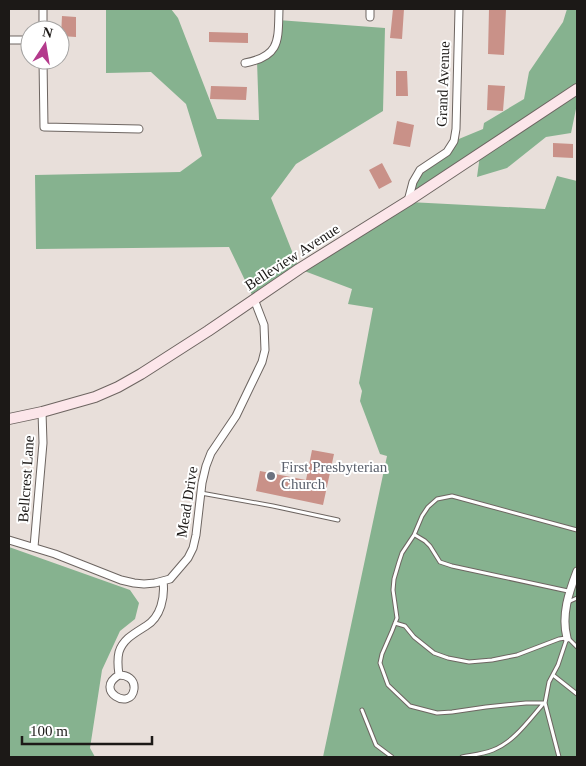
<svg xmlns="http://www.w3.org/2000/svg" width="586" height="766" font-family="Georgia,serif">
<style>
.forest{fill:#86b28f}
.building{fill:#c99188}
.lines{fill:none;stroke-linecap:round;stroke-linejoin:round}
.lane-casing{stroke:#6d6561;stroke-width:5}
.street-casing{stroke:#6d6561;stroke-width:9}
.secondary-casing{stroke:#6d6561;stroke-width:12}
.lane{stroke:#fff;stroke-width:3}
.street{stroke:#fff;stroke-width:7}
.secondary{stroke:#fce6ea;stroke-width:10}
.worship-dot{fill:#6b7280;stroke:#fff;stroke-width:2}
.labels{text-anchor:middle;stroke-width:4;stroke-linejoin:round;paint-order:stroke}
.street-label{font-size:15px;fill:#1c1917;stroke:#fff}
.worship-label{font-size:15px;fill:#5b616d;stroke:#fff;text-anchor:start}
</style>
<rect width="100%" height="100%" fill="#e8dfda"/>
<path class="forest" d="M 106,9 L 171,9 L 178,18 L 217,119 L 259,120 L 257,61 L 272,51 L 278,20 L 385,28 L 383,111 L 296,164 L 271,198 L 299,269 L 408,202 L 420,170 L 447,152 L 454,141 L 483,129 L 484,123 L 524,99 L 529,72 L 563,22 L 567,9 L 577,9 L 577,104 L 571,133 L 546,137 L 507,168 L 477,177 L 480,155 L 409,202 L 545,209 L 557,176 L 577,181 L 577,757 L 323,757 L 387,456 L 380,454 L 360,401 L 362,391 L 359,383 L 373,308 L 348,304 L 352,289 L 299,269 L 254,299 L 229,247 L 36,249 L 35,175 L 180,172 L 202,156 L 186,104 L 151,72 L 106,73 Z
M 9,547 L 130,590 L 139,603 L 135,619 L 120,631 L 102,670 L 90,748 L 95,757 L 9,757 Z"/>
<path class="building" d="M 393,9 L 404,9 L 402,39 L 390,38 Z
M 489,9 L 506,9 L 504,55 L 488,54 Z
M 62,16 L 76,17 L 76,37 L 61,36 Z
M 209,32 L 248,33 L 248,43 L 209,42 Z
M 396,71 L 407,71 L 408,96 L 396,96 Z
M 488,85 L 505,86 L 503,111 L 487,110 Z
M 211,86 L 247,87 L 246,100 L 210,99 Z
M 397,121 L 414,125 L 410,147 L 393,144 Z
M 553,143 L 573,144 L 573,158 L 553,157 Z
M 382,163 L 392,182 L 379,189 L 369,170 Z
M 312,450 L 334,454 L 323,505 L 256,491 L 260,471 L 306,480 Z"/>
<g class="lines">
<defs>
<path id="lane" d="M 201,493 L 273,506 L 338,520
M 415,535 L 425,541 L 430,546 L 440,562 L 452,566 L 568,591
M 568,602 L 577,598
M 395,623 L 405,626 L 414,637 L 434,653 L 448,658 L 469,662 L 492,660 L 517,655 L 559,639 L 566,638
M 568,638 L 577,647
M 553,675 L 577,694
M 545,703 L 526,703 L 486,707 L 452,712 L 437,713 L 410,706 L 388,685 L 380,663 L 382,654 L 392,631 L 397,618 L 393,590 L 394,579 L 399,562 L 402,553 L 414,535 L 422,516 L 428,507 L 437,499 L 452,496 L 577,530
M 362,710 L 376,745 L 392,757
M 462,757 C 472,755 483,754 493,750 C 514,742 529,720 544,703
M 559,757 L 545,703 L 549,682 L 558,665 L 567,638"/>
<path id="street" d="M 370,17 L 370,9
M 43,30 L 43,9
M 9,40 L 30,40
M 43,60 L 44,127 L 139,129
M 245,63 C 281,56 278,40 279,9
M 408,201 L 413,182 L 420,170 L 447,152 L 454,141 L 456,129 L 459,9
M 9,540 L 55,554 L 121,580 L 134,583 L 144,584 L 155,583 L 170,579 L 188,558 L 193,548 L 196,535 L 202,483 L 206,466 L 211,453 L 236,416 L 262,362 L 265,350 L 264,325 L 254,299
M 34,547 L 43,443 L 42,412
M 567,638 C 561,615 569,592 577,571
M 119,675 C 127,675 135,679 134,689 C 131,712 93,690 119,675 C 118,668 117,660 119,652 C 123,639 135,633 146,626 C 161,617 165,597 163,581"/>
<path id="secondary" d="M 9,419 L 42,412 L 95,397 L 118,387 L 141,374 L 208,331 L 299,269 L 408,201 L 577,89"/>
</defs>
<use href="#lane" class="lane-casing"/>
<use href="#street" class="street-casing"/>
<use href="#secondary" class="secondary-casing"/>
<use href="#lane" class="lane"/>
<use href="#street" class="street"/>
<use href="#secondary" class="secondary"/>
</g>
<circle class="worship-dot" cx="271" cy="476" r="5"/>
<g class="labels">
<g class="street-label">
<text transform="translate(443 84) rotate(-88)" y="5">Grand Avenue</text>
<text transform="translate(292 257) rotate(-33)" y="5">Belleview Avenue</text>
<text transform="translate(26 479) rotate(-86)" y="5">Bellcrest Lane</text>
<text transform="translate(187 502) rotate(-81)" y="5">Mead Drive</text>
</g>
<g class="worship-label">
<text x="281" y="472">First Presbyterian<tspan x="281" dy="17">Church</tspan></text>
</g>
</g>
<rect width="586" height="766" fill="none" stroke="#1c1917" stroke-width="20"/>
<g transform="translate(45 45) rotate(12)"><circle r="24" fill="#ffffff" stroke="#a4a3a2"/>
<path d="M0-4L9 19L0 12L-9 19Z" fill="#b43a8c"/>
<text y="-8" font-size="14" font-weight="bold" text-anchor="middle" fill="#1c1917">N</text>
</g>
<path d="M22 736v8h130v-8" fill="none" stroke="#1c1917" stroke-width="2.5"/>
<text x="30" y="736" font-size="15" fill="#1c1917" stroke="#ffffff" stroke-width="4" paint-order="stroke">100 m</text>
</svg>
